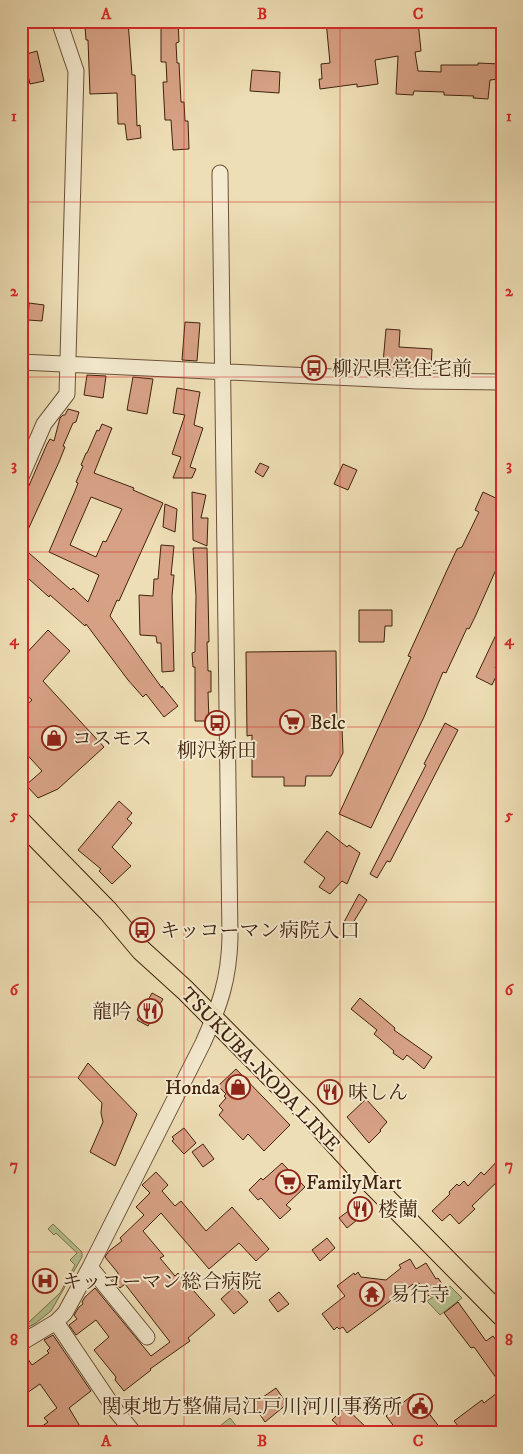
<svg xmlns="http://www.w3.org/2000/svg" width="523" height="1454" font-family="'IM FELL DW Pica','Noto Serif JP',serif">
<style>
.green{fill:#b6c290;stroke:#7b724f}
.building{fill:#d7a185;stroke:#40220e;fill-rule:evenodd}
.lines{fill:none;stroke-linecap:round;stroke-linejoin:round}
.minor-casing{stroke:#6c5138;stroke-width:17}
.major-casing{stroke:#40220e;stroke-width:22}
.minor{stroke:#f4eacf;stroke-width:15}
.major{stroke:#eedeb5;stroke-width:20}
.grid{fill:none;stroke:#d62828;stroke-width:1;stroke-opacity:0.55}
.labels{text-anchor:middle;stroke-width:4;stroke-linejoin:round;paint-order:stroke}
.poi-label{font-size:20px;fill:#40220e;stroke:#f4eacf;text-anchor:start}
.street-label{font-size:20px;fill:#40220e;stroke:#f4eacf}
.neatline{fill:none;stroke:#d62828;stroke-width:2}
.grid-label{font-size:16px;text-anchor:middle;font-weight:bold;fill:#d62828}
</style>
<rect width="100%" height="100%" fill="#eedeb5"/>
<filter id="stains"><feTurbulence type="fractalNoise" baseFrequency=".004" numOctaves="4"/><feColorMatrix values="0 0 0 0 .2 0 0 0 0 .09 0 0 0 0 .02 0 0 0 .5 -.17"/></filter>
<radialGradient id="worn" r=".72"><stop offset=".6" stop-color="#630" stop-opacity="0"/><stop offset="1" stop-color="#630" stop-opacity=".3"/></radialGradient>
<path class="green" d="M 53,1224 L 82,1252 L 82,1257 L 51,1311 L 36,1323 L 21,1331 L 21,1328 L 28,1323 L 60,1293 L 75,1265 L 70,1260 L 77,1253 L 56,1233 L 54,1235 L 48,1229 Z
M 450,1286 L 462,1298 L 440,1315 L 427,1301 Z
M 230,1418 L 242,1433 L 211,1433 Z"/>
<path class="building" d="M 128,21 L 132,75 L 135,75 L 137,126 L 140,125 L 141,138 L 127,140 L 125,124 L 118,124 L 117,93 L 90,94 L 88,40 L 86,40 L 85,26 Z
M 161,21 L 178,21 L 179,42 L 176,43 L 177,63 L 179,63 L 181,102 L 184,102 L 185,121 L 188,121 L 189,149 L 173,150 L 171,120 L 165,120 L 163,82 L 167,82 L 166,62 L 161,62 Z
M 326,21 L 418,21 L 421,51 L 415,52 L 418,71 L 441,72 L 441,65 L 478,65 L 478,63 L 500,64 L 499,79 L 490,80 L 488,99 L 473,98 L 474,96 L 444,95 L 444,92 L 414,91 L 413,95 L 396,94 L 398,56 L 375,60 L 378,84 L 357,87 L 357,84 L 320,89 L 319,79 L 322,79 L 321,64 L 330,63 Z
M 37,51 L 44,81 L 30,84 L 23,55 Z
M 252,70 L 280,72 L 279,93 L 250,91 Z
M 29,303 L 44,305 L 42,321 L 28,320 Z
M 185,322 L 200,323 L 197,361 L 182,360 Z
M 386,329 L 400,330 L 399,347 L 432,349 L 431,369 L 399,368 L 399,370 L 387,370 L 388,364 L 383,363 Z
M 87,375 L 106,376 L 103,398 L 84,395 Z
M 133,377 L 153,379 L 147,414 L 127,410 Z
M 177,388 L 200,392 L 194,425 L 203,428 L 190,467 L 196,469 L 192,478 L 173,478 L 181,457 L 172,454 L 185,415 L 173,413 Z
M 68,409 L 79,412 L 76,422 L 73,423 L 63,446 L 65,447 L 59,462 L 21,545 L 21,504 L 47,444 L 50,439 L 54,441 L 60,418 L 63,415 L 65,415 Z
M 102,424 L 112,428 L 94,473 L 134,488 L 133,490 L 163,503 L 119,601 L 117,600 L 110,616 L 162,688 L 162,686 L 178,706 L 164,717 L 146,694 L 143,697 L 128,680 L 86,624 L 85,626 L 50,595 L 49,597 L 29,579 L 28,580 L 21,575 L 21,546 L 71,590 L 73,588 L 88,602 L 99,575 L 49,552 L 75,491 L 78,483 L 76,482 L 83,466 L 81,465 L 86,453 L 87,453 L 97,430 L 99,431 ZM 91,497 L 122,509 L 106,542 L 103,541 L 96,557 L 70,545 Z
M 260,463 L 269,467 L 263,477 L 255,472 Z
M 343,464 L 357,470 L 348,490 L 334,484 Z
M 192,492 L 206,495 L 201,518 L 208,518 L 207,546 L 193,540 Z
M 483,492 L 502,501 L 502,556 L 475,617 L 469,629 L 467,628 L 446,673 L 443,672 L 424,717 L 371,828 L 339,814 L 411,657 L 408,656 L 448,568 L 457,549 L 462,547 L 479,512 L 475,510 Z
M 165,504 L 177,509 L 175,532 L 163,527 Z
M 161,545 L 174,546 L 171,575 L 174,575 L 172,596 L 174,671 L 162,672 L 161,643 L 157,643 L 156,636 L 140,635 L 139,595 L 153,596 L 154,579 L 158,579 Z
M 193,548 L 207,548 L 209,642 L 207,642 L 208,671 L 211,671 L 211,692 L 208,692 L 209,721 L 195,721 L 195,667 L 193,667 L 192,653 L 195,652 L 196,596 Z
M 359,610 L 392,610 L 392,626 L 385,626 L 384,642 L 359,642 Z
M 502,622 L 502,653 L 495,668 L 499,670 L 492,685 L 476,677 Z
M 48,630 L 70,651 L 43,681 L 104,747 L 58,789 L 38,798 L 26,785 L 42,771 L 21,748 L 21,710 L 32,700 L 21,690 L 21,659 Z
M 336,651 L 337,727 L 342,728 L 343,753 L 331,776 L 306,776 L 305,786 L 284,786 L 284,777 L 252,777 L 252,735 L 247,736 L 246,652 Z
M 445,723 L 458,730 L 390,862 L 387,861 L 377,878 L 370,874 L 426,765 L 424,764 Z
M 119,801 L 132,813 L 127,819 L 132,823 L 112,847 L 131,866 L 112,884 L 99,871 L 101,869 L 78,850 Z
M 327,831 L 347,847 L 349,845 L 360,853 L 347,884 L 342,881 L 330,894 L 319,887 L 325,878 L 304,862 Z
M 359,894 L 367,900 L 351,926 L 344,922 Z
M 152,993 L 163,999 L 148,1026 L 137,1020 Z
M 360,998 L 395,1028 L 394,1030 L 432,1057 L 424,1069 L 407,1055 L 403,1060 L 393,1053 L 394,1051 L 374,1034 L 377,1030 L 351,1009 Z
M 88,1063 L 137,1114 L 115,1166 L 90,1152 L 103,1122 L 101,1113 L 102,1103 L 78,1078 Z
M 236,1069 L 290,1125 L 264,1151 L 248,1134 L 243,1140 L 219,1115 L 223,1110 L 219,1106 L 226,1098 L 224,1096 L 226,1094 L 218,1086 Z
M 366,1099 L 387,1122 L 380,1130 L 381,1131 L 369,1143 L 347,1117 Z
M 184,1128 L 196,1143 L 184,1154 L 172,1141 L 174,1139 L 172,1137 Z
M 203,1144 L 214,1159 L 203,1167 L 192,1152 Z
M 502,1156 L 502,1177 L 472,1206 L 475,1209 L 459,1224 L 450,1214 L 442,1221 L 432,1211 L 450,1194 L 449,1192 L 457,1184 L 459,1186 L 464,1181 L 468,1186 L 481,1172 L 484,1175 Z
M 282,1163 L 305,1187 L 286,1205 L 291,1209 L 280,1219 L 261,1198 L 258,1200 L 249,1190 L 261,1178 L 263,1180 Z
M 156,1172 L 168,1185 L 162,1191 L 175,1206 L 181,1201 L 206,1231 L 232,1207 L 269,1249 L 256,1261 L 239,1243 L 209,1269 L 161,1213 L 143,1231 L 164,1256 L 160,1258 L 175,1276 L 178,1273 L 215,1315 L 188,1338 L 190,1341 L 150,1369 L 151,1370 L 124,1391 L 115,1380 L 116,1377 L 94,1350 L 109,1337 L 96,1320 L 76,1335 L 69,1325 L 77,1319 L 74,1315 L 79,1307 L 83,1304 L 82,1302 L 85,1297 L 95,1288 L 151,1356 L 170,1342 L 125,1284 L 120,1288 L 112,1279 L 118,1275 L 118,1273 L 105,1257 L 109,1251 L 122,1241 L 120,1238 L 144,1215 L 136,1207 L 150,1193 L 142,1185 Z
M 364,1199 L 372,1208 L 347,1228 L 339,1218 Z
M 327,1238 L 335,1248 L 320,1261 L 312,1250 Z
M 410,1259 L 416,1269 L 426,1263 L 436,1279 L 438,1278 L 445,1288 L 431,1297 L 430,1295 L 427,1296 L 419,1283 L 414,1286 L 413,1284 L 347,1333 L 343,1327 L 339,1329 L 337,1327 L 334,1330 L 322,1314 L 345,1296 L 337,1286 L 354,1273 L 355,1275 L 358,1272 L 361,1277 L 386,1280 L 401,1268 L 399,1265 Z
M 234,1287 L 248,1302 L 234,1314 L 221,1299 Z
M 279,1292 L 289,1304 L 278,1312 L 269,1300 Z
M 458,1302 L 486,1341 L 493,1336 L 501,1346 L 498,1349 L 502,1354 L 502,1386 L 474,1347 L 471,1348 L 444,1313 Z
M 53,1335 L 91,1391 L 69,1408 L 84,1433 L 46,1433 L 41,1427 L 48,1422 L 44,1418 L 57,1408 L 40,1384 L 21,1397 L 21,1352 L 23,1352 L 32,1365 L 49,1353 L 47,1351 L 50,1348 L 44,1340 Z
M 276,1388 L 287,1404 L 265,1422 L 253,1404 Z
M 502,1389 L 502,1433 L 464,1433 L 454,1421 L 482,1400 L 484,1403 Z
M 414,1394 L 444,1433 L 399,1433 L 386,1416 Z
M 345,1407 L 372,1433 L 346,1433 L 332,1420 Z"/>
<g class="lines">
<defs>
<path id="minor" d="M 21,362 L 418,381 L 502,382
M 21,477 L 44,424 L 67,394 L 76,71 L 59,21
M 90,1267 L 147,1337
M 56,1322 L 116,1411 L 134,1433
M 21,1343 L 56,1322 L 65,1313 L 90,1267 L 203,1043 C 220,1005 229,979 230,938 L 220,173"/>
<path id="major" d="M 21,822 L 108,911 L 141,950 L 185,990 L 308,1114 L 368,1180 L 502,1316"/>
</defs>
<use href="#minor" class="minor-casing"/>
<use href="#major" class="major-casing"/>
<use href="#minor" class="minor"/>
<use href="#major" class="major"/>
</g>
<path class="grid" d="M 184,21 L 184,1433M 340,21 L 340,1433M 21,202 L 502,202M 21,377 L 502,377M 21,552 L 502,552M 21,727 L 502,727M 21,902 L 502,902M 21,1077 L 502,1077M 21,1252 L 502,1252"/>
<defs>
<symbol id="bus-ring" viewBox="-11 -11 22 22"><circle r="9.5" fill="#f4eacf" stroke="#8f2418" stroke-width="1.5"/><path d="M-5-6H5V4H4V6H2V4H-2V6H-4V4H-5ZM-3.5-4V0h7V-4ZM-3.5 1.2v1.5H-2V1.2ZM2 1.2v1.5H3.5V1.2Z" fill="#8f2418"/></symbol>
<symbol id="supermarket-ring" viewBox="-11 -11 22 22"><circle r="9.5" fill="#f4eacf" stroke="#8f2418" stroke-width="1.5"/><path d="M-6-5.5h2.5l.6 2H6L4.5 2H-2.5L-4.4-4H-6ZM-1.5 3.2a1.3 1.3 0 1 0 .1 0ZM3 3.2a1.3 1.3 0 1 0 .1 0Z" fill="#8f2418"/></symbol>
<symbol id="shop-ring" viewBox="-11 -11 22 22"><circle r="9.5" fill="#f4eacf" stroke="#8f2418" stroke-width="1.5"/><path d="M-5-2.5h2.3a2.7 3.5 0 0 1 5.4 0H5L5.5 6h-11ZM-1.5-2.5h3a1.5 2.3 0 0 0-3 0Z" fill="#8f2418"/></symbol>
<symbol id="restaurant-ring" viewBox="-11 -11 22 22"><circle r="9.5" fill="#f4eacf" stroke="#8f2418" stroke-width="1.5"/><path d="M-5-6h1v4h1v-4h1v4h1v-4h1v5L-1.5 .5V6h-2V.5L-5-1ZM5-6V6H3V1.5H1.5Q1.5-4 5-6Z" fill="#8f2418"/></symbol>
<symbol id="hospital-ring" viewBox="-11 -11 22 22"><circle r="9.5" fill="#f4eacf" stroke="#8f2418" stroke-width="1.5"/><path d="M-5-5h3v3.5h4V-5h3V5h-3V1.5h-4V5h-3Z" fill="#8f2418"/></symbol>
<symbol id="temple-ring" viewBox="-11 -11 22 22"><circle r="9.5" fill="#f4eacf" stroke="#8f2418" stroke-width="1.5"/><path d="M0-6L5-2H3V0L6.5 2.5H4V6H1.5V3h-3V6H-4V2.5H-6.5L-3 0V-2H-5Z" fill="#8f2418"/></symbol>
<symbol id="civic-ring" viewBox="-11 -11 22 22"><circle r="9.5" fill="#f4eacf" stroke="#8f2418" stroke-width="1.5"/><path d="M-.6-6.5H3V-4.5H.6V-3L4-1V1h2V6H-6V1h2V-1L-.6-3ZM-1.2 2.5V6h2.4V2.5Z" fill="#8f2418"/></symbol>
</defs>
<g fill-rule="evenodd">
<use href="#bus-ring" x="300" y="354" width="28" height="28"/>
<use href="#supermarket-ring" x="278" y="708" width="28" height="28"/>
<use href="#bus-ring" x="203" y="709" width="28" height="28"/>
<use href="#shop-ring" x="40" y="724" width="28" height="28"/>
<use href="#bus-ring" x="128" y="916" width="28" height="28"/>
<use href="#restaurant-ring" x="136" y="997" width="28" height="28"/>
<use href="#shop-ring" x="224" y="1073" width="28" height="28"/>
<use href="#restaurant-ring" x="316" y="1078" width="28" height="28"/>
<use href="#supermarket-ring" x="274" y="1168" width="28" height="28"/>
<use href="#restaurant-ring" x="346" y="1195" width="28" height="28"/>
<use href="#hospital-ring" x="31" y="1267" width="28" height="28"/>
<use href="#temple-ring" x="358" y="1280" width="28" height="28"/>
<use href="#civic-ring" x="406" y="1392" width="28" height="28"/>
</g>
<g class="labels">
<g class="poi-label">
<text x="332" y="375">柳沢県営住宅前</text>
<text x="310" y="729">Belc</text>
<text x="72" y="745">コスモス</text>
<text x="217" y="757" text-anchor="middle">柳沢新田</text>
<text x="160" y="937">キッコーマン病院入口</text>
<text x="132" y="1018" text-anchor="end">龍吟</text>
<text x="220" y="1094" text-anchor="end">Honda</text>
<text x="348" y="1099">味しん</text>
<text x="306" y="1189">FamilyMart</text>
<text x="378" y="1216">楼蘭</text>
<text x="62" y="1288">キッコーマン総合病院</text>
<text x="390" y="1301">易行寺</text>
<text x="402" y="1413" text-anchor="end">関東地方整備局江戸川河川事務所</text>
</g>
<g class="street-label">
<text transform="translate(261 1069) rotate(46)" y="7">TSUKUBA-NODA LINE</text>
</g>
</g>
<rect width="523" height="1454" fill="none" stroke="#eedeb5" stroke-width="55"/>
<rect x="28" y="28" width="468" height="1398" class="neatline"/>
<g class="grid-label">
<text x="106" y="19">A</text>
<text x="262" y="19">B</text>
<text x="418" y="19">C</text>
<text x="14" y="121">1</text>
<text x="509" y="121">1</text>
<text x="14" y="296">2</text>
<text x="509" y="296">2</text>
<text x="14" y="470">3</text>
<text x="509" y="470">3</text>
<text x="14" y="645">4</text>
<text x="509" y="645">4</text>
<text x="14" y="820">5</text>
<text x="509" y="820">5</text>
<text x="14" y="995">6</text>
<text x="509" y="995">6</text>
<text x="14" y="1170">7</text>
<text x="509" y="1170">7</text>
<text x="14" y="1345">8</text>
<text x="509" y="1345">8</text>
<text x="106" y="1446">A</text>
<text x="262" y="1446">B</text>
<text x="418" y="1446">C</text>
</g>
<rect width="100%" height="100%" filter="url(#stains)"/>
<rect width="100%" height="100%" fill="url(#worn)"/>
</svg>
